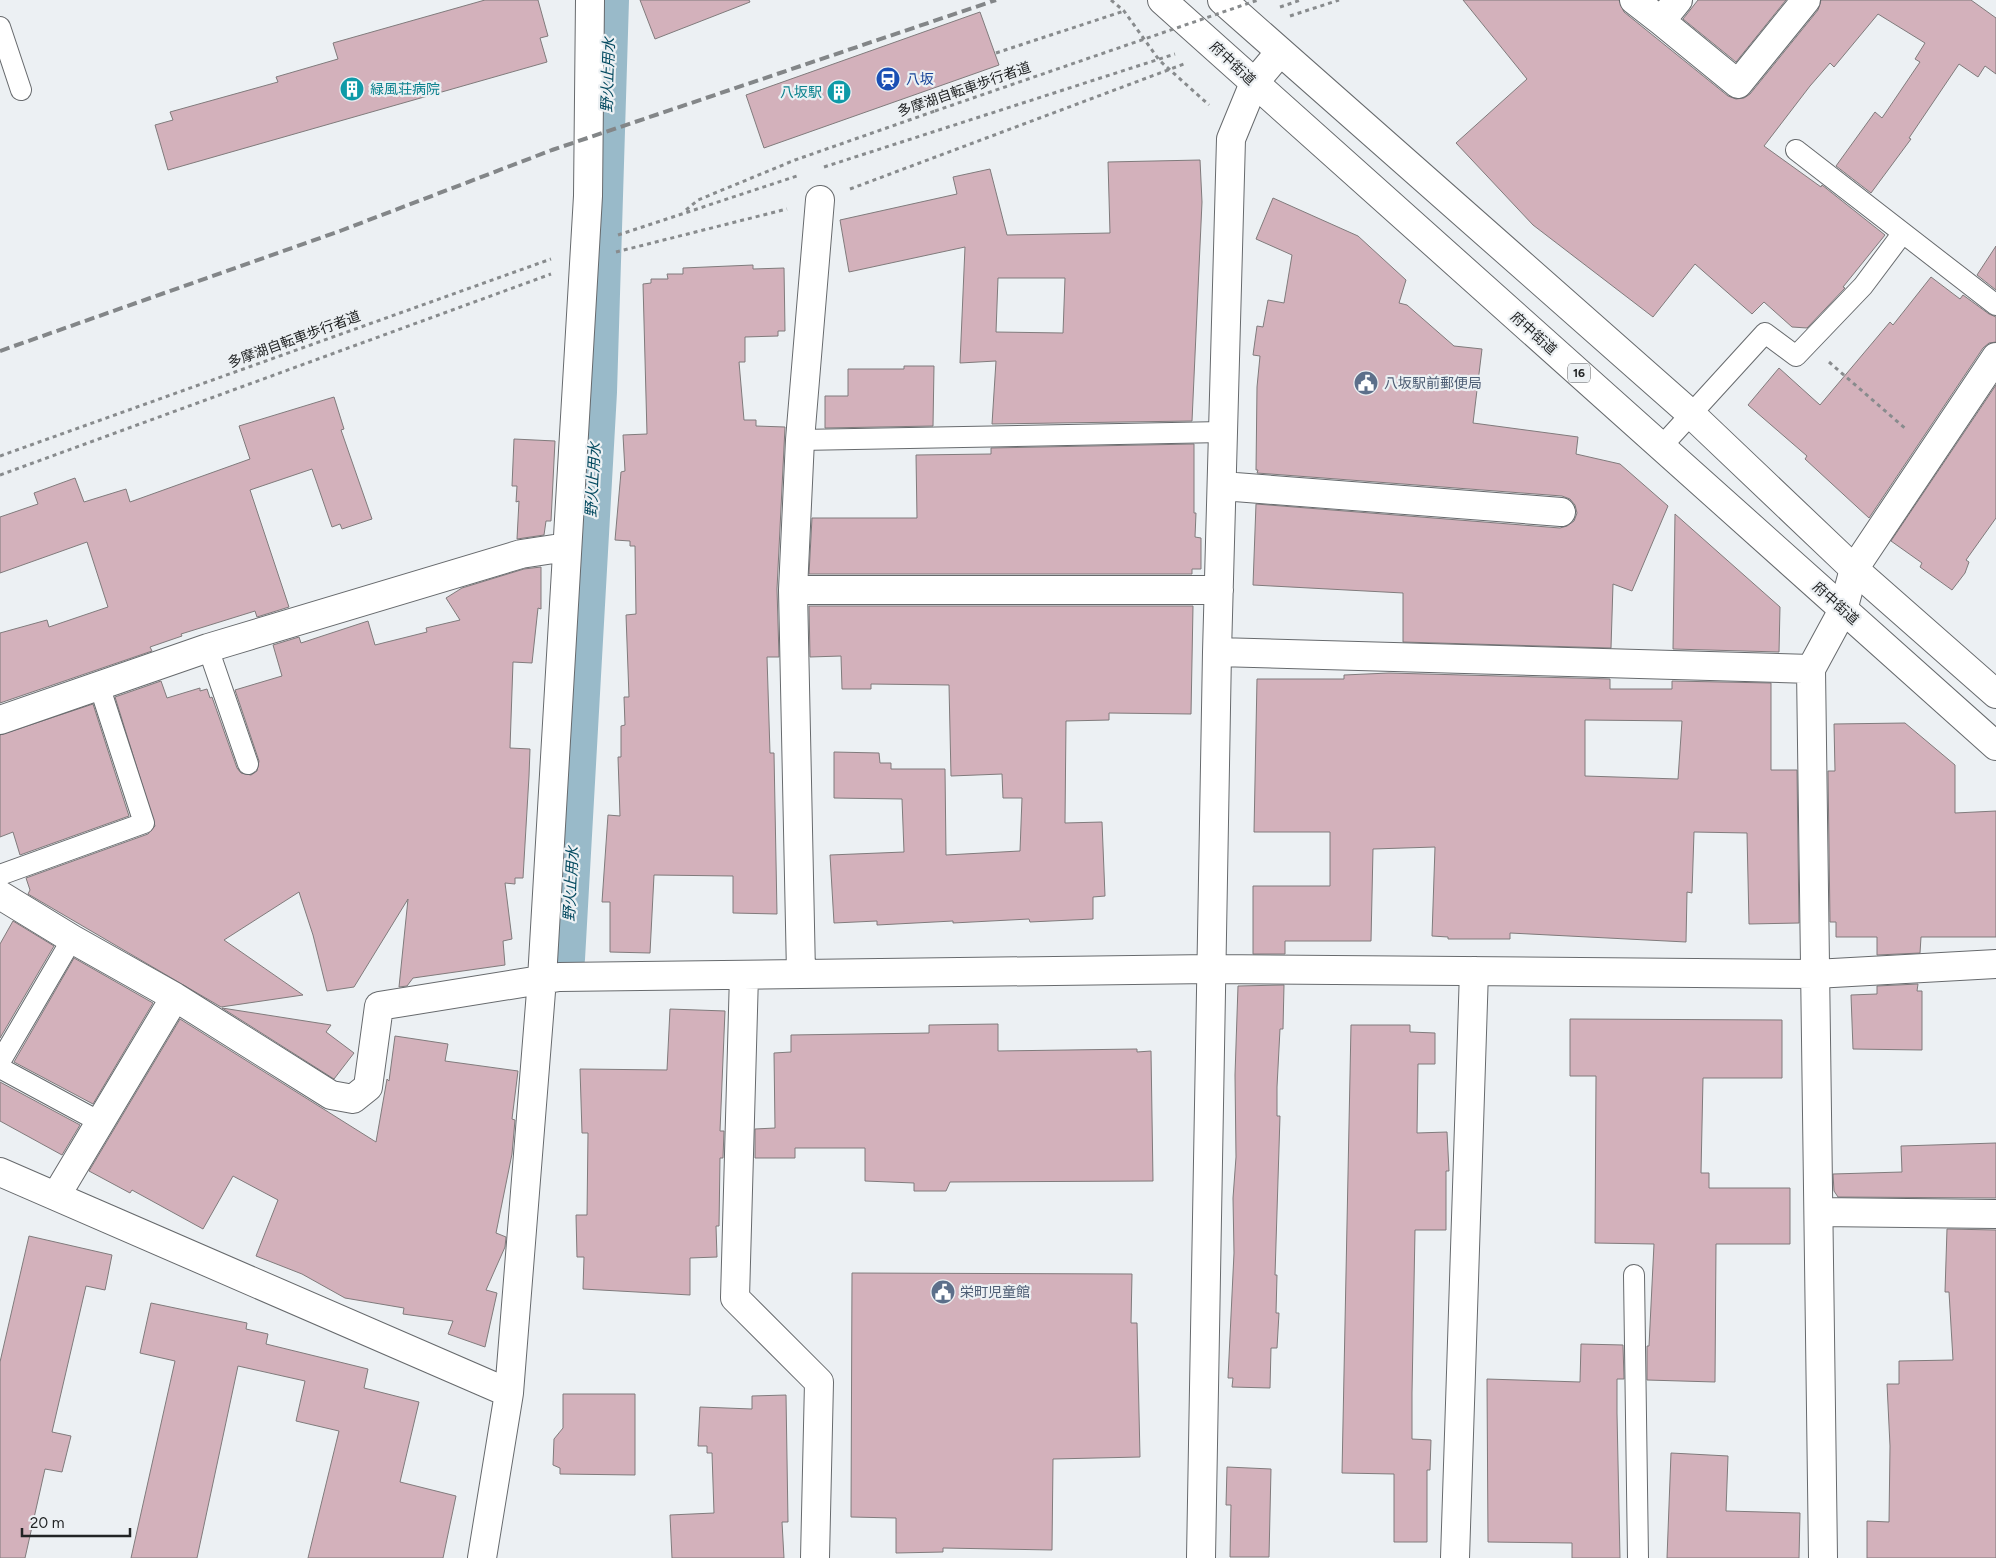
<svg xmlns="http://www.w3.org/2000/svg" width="1996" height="1558" font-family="Figtree,'Noto Sans JP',sans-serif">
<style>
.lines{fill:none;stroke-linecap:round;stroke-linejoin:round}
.canal{stroke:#99bac9;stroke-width:38}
.building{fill:#d3b1bb;stroke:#807b7c;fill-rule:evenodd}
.lane-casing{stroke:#676a6d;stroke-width:22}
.street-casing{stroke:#676a6d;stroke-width:30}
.primary-casing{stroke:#676a6d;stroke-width:30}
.path{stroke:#888b8d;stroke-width:3;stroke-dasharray:4 4;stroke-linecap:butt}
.lane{stroke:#fff;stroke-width:20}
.street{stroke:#fff;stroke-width:28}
.primary{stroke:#fff;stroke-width:28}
.rail{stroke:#838688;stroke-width:4;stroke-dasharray:10 5;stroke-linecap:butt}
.path-bridge{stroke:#888b8d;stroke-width:3;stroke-dasharray:4 4;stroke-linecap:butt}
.labels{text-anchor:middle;stroke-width:4.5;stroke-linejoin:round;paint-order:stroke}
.shield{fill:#ecf0f3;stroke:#5f6163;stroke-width:1}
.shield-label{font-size:12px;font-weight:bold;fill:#222425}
.street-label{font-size:14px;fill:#222425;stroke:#ecf0f3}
.transit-label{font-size:14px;fill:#164399;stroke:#ecf0f3;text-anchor:start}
.culture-label{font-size:14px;fill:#0d838f;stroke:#ecf0f3;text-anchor:start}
.service-label{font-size:14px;fill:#4e5e75;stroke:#ecf0f3;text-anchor:start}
.water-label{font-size:15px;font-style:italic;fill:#03495f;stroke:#ecf0f3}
</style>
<rect width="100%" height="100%" fill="#ecf0f3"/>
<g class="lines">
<path class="canal" d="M 566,959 L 598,392 L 610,0"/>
</g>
<path class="building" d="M 485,0 L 538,0 L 548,36 L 540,38 L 547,62 L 168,170 L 155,125 L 173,120 L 170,112 L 278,82 L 276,77 L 338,59 L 333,43 Z
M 640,0 L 749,0 L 750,2 L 655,39 Z
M 1463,0 L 1619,0 L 1624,12 L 1728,96 L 1736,99 L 1744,98 L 1750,94 L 1818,10 L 1821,0 L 1971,0 L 1996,18 L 1996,74 L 1985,66 L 1978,77 L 1959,64 L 1909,138 L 1911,139 L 1871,193 L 1836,166 L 1875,112 L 1882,118 L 1920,62 L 1915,59 L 1925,43 L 1878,14 L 1834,67 L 1830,63 L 1810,86 L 1764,146 L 1821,187 L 1822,185 L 1885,235 L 1843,287 L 1845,288 L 1807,328 L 1792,327 L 1764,302 L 1752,314 L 1695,264 L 1653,317 L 1533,225 L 1456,143 L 1527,79 Z
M 1698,0 L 1786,0 L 1736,62 L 1683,19 Z
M 980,12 L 999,65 L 764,148 L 746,95 Z
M 1200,160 L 1202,202 L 1192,421 L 992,424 L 996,361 L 960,363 L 965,247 L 849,272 L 840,220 L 957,194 L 953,177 L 990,169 L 1007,235 L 1110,233 L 1108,162 ZM 998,278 L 1065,278 L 1063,333 L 996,332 Z
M 1273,198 L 1358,236 L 1406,280 L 1399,303 L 1407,305 L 1454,346 L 1482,349 L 1473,423 L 1578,437 L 1576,454 L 1620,464 L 1668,506 L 1632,591 L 1613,584 L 1611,648 L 1403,642 L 1403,593 L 1253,585 L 1256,504 L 1560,528 L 1567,526 L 1574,521 L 1577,513 L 1575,505 L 1570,499 L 1562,496 L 1257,473 L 1258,470 L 1256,470 L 1257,387 L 1260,356 L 1253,355 L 1257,326 L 1263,327 L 1268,300 L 1284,303 L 1292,255 L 1256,239 Z
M 1996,246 L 1996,290 L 1977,275 Z
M 753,265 L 753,269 L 784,268 L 785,331 L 778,331 L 778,336 L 745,337 L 745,362 L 739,362 L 744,420 L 756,420 L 756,426 L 785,427 L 777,589 L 779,657 L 767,657 L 770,753 L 774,753 L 777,914 L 733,913 L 733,876 L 654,875 L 650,953 L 610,952 L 610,902 L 602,902 L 608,815 L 620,816 L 618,757 L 621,757 L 621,726 L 625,725 L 624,697 L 629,697 L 626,615 L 636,614 L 635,546 L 630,546 L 630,541 L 615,540 L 621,472 L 625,471 L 623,435 L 647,434 L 643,284 L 651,283 L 651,279 L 668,279 L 667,274 L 683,274 L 683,268 Z
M 1931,277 L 1960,299 L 1963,295 L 1989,314 L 1996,317 L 1996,342 L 1989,343 L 1983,348 L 1869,518 L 1805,459 L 1807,456 L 1748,405 L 1779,368 L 1820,405 L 1890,322 L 1893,325 Z
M 904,366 L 934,366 L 933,426 L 825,428 L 825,396 L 848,396 L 848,369 L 904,369 Z
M 1996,385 L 1996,518 L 1966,560 L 1969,562 L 1965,573 L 1952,590 L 1920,567 L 1922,563 L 1891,541 Z
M 334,397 L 344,429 L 341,430 L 372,519 L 342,529 L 340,524 L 332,527 L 312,469 L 250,490 L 289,607 L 257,617 L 255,611 L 181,634 L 182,636 L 150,647 L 152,651 L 0,703 L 0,633 L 47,620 L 49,627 L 108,607 L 87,542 L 0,573 L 0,517 L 38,504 L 34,493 L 75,478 L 84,502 L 126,489 L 130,502 L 250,459 L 239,426 Z
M 514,439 L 555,441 L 551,521 L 546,521 L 544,535 L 517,539 L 519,501 L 516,502 L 517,486 L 512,486 Z
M 1194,444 L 1194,513 L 1196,513 L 1195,537 L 1201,538 L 1201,569 L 1192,569 L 1192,574 L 809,574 L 812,518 L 917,518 L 916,455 L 991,454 L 991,448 Z
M 1675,514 L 1780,607 L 1779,652 L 1673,649 Z
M 541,567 L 541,609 L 538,608 L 532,663 L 513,662 L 510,748 L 530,749 L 529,776 L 523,878 L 515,878 L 515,884 L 505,883 L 512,939 L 503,941 L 505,965 L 413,978 L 407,986 L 399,987 L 408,899 L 354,987 L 327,991 L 313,935 L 299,892 L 224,940 L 303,995 L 221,1007 L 28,894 L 30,890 L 26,878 L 148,834 L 155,826 L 115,697 L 161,681 L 167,698 L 200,688 L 200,691 L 207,689 L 210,698 L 212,697 L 237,768 L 241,773 L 251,775 L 257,771 L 259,761 L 235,690 L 282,676 L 273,645 L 299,637 L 301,643 L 368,621 L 375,645 L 427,632 L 426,628 L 460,620 L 446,598 L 462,588 L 524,569 Z
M 809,606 L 1193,606 L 1191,714 L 1109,713 L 1109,720 L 1066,721 L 1065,823 L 1102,822 L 1105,896 L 1093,897 L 1093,919 L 1030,922 L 1029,919 L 953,923 L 953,921 L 877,925 L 877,921 L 834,923 L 830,855 L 904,852 L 902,799 L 834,798 L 834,752 L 879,753 L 880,763 L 891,763 L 891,769 L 945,769 L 946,855 L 1020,851 L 1022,798 L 1003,798 L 1002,774 L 951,776 L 949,685 L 871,684 L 871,689 L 842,689 L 841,656 L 810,657 Z
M 1389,673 L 1610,679 L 1610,689 L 1672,689 L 1672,681 L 1771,683 L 1771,770 L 1797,770 L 1799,923 L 1749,924 L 1747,833 L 1694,832 L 1692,893 L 1687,892 L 1686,942 L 1510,933 L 1510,939 L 1448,939 L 1448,937 L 1432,936 L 1435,847 L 1373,849 L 1371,941 L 1285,941 L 1285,954 L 1253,954 L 1253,886 L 1330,886 L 1330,832 L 1254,832 L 1257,679 L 1344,679 L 1344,675 ZM 1585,720 L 1682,721 L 1678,779 L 1585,776 Z
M 93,704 L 129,816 L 20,855 L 13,832 L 0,837 L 0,735 Z
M 1905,723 L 1955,765 L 1955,813 L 1996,811 L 1996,937 L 1921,937 L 1920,953 L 1877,955 L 1877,937 L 1836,937 L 1836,922 L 1830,922 L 1828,771 L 1835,771 L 1834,724 Z
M 13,921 L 54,946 L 0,1038 L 0,944 Z
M 74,958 L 153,1003 L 93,1104 L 14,1062 Z
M 1918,984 L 1917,991 L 1922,991 L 1922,1050 L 1853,1049 L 1851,995 L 1877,994 L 1877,986 Z
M 1284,985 L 1283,1029 L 1280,1029 L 1277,1087 L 1277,1116 L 1280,1116 L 1275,1275 L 1277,1275 L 1276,1313 L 1279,1313 L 1277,1348 L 1271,1348 L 1270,1388 L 1232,1387 L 1233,1378 L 1228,1378 L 1234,1253 L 1233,1198 L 1236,1157 L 1235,1075 L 1238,986 Z
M 222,1008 L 331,1025 L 326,1032 L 354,1053 L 334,1079 Z
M 670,1009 L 725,1011 L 720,1131 L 724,1131 L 723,1158 L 720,1158 L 719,1226 L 716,1226 L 717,1257 L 690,1258 L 690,1295 L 583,1289 L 584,1257 L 577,1257 L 576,1215 L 587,1215 L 588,1133 L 582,1133 L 580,1069 L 667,1070 Z
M 180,1019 L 376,1142 L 387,1079 L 389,1081 L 395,1036 L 448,1044 L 445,1061 L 518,1071 L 512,1119 L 515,1120 L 512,1154 L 496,1233 L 506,1237 L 505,1247 L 486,1290 L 497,1293 L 485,1347 L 448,1334 L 453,1321 L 403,1314 L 404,1308 L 345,1298 L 302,1274 L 256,1256 L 278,1200 L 233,1176 L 203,1229 L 132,1190 L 130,1193 L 89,1171 Z
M 1570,1019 L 1782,1020 L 1782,1078 L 1703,1078 L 1701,1173 L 1709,1173 L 1709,1188 L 1790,1188 L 1790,1244 L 1716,1244 L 1715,1382 L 1647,1380 L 1647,1346 L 1649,1346 L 1654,1244 L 1595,1243 L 1596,1076 L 1570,1076 Z
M 998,1024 L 998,1051 L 1137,1049 L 1137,1052 L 1151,1051 L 1153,1181 L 950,1182 L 946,1191 L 914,1191 L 914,1183 L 865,1181 L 865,1148 L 795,1148 L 795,1158 L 755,1158 L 755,1129 L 775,1128 L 774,1053 L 791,1052 L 791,1035 L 929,1033 L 929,1025 Z
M 1351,1025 L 1410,1025 L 1410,1032 L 1435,1033 L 1435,1064 L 1418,1064 L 1417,1133 L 1447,1132 L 1449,1171 L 1446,1171 L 1446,1230 L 1415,1230 L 1412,1393 L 1412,1439 L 1431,1440 L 1430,1470 L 1427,1470 L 1427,1542 L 1394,1542 L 1394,1474 L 1342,1473 Z
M 0,1082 L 80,1125 L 62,1155 L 0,1121 Z
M 1996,1143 L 1996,1198 L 1838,1197 L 1834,1191 L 1833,1174 L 1902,1172 L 1901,1146 Z
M 1947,1229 L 1996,1230 L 1996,1558 L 1867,1558 L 1867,1521 L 1889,1522 L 1890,1446 L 1887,1384 L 1899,1384 L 1899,1361 L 1953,1360 L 1949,1292 L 1945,1292 Z
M 29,1236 L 112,1255 L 105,1290 L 86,1286 L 52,1432 L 71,1436 L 62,1472 L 45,1469 L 25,1558 L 0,1558 L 0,1362 Z
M 852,1273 L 1132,1274 L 1131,1323 L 1137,1323 L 1140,1457 L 1053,1459 L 1052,1550 L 943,1548 L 943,1552 L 896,1553 L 896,1518 L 851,1517 Z
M 151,1303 L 247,1323 L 246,1329 L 268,1334 L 266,1344 L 368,1369 L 364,1388 L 419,1402 L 400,1482 L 456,1496 L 443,1558 L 308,1558 L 339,1431 L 296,1421 L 305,1381 L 238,1366 L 197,1558 L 131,1558 L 175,1361 L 140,1353 Z
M 1581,1344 L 1623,1345 L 1624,1379 L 1617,1379 L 1617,1413 L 1620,1558 L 1572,1558 L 1572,1543 L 1488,1542 L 1487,1379 L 1580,1382 Z
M 563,1394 L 635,1394 L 635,1475 L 560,1474 L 560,1468 L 553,1465 L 554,1439 L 563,1428 Z
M 786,1395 L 788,1522 L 782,1522 L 784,1558 L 672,1558 L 670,1515 L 714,1513 L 712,1453 L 707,1453 L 707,1446 L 698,1446 L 700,1407 L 752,1409 L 752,1396 Z
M 1671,1453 L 1728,1456 L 1726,1511 L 1800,1513 L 1799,1558 L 1667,1558 Z
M 1227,1467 L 1271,1469 L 1269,1557 L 1230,1557 L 1231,1505 L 1226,1505 Z"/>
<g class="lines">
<defs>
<path id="lane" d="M 0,27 L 21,90
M 1796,150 L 1996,305
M 800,440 L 1223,432
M 1661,447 L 1765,333 L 1796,356 L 1863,286 L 1902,234
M 208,648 L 248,764
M 0,875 L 144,823 L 99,685
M 0,1062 L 72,939
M 0,1068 L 100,1122
M 1634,1275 L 1638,1558"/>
<path id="street" d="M 1634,0 L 1661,21
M 1678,0 L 1661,21 L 1738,84 L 1806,0
M 1222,486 L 1561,512
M 793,590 L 1219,590
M 1217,652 L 1811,669
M 0,720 L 208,648 L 521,554 L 567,547
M 0,895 L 72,939 L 175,997 L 331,1095 L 353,1099 L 368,1087 L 379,1006 L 559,977 L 1211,969 L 1815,974 L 1996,964
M 801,973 L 793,590 L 800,440 L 820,200
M 744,975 L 735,1298 L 819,1382 L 815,1558
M 0,1172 L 509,1393
M 56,1196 L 175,997
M 1819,1212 L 1996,1214
M 482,1558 L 509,1393 L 542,979 L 588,196 L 590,0
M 1201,1558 L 1217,652 L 1231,139 L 1254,83 L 1280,52
M 1455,1558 L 1474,971
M 1823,1558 L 1811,669 L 1843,610 L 1854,569 L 1996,357"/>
<path id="primary" d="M 1162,0 L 1996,746
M 1222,0 L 1691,414 L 1854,569 L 1996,694"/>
</defs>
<use href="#lane" class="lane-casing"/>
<use href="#street" class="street-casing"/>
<use href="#primary" class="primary-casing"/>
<path class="path" d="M 1111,0 L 1124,11 L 1159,60 L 1209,105
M 1280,7 L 1301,0
M 1290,16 L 1339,0
M 996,53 L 1124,11
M 824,167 L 1175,54
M 850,189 L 1184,64
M 686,210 L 698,200 L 795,160 L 935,111
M 618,235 L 797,176
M 616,252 L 787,209
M 1829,362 L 1907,430
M 0,456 L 551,259
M 0,475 L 551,274"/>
<use href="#lane" class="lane"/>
<use href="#street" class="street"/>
<use href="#primary" class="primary"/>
<path class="rail" d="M 0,351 L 340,231 L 552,150 L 996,0"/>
<path class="path-bridge" d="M 935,111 L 1258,0"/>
</g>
<defs>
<symbol id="station-disc" viewBox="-11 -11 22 22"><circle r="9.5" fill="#1a4fb4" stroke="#ecf0f3"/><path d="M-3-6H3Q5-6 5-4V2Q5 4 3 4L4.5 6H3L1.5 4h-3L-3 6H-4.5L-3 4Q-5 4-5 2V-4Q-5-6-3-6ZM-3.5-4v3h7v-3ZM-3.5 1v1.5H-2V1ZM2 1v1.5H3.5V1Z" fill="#fff"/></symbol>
<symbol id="building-disc" viewBox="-11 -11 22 22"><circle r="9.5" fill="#0f9aa8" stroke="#ecf0f3"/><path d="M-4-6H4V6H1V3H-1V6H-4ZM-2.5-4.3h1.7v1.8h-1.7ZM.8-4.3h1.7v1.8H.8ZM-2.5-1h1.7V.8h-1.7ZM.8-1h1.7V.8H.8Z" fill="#fff"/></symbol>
<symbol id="civic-disc" viewBox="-11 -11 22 22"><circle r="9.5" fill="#5c6f8a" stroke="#ecf0f3"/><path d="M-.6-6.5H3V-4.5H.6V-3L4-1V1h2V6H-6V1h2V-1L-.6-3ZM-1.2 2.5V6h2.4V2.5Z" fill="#fff"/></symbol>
</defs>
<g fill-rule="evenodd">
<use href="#station-disc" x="874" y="65" width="28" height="28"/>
<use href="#building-disc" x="338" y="75" width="28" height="28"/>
<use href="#building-disc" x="825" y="78" width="28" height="28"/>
<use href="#civic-disc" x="1352" y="369" width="28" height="28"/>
<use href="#civic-disc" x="929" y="1278" width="28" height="28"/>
</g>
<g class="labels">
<rect class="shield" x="1568" y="363.5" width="22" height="19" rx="4"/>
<g class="shield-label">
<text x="1579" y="377">16</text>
</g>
<g class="street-label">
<text transform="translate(1233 63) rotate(43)" y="5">府中街道</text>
<text transform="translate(964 89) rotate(-19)" y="5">多摩湖自転車歩行者道</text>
<text transform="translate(1534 333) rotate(42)" y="5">府中街道</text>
<text transform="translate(294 339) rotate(-20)" y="5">多摩湖自転車歩行者道</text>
<text transform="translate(1836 603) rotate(42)" y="5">府中街道</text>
</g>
<g class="transit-label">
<text x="906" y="84">八坂</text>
</g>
<g class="culture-label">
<text x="370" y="94">緑風荘病院</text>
<text x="822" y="97" text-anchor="end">八坂駅</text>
</g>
<g class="service-label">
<text x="1384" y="388">八坂駅前郵便局</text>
<text x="960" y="1297">栄町児童館</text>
</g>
<g class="water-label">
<text transform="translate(608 75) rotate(-88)" y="5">野火止用水</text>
<text transform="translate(593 480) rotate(-87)" y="5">野火止用水</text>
<text transform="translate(571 884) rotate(-87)" y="5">野火止用水</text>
</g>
</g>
<path d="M22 1528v8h108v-8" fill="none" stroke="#222425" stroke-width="2.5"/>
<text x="30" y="1528" font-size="15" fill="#222425" stroke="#ecf0f3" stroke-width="4" paint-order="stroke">20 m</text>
</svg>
